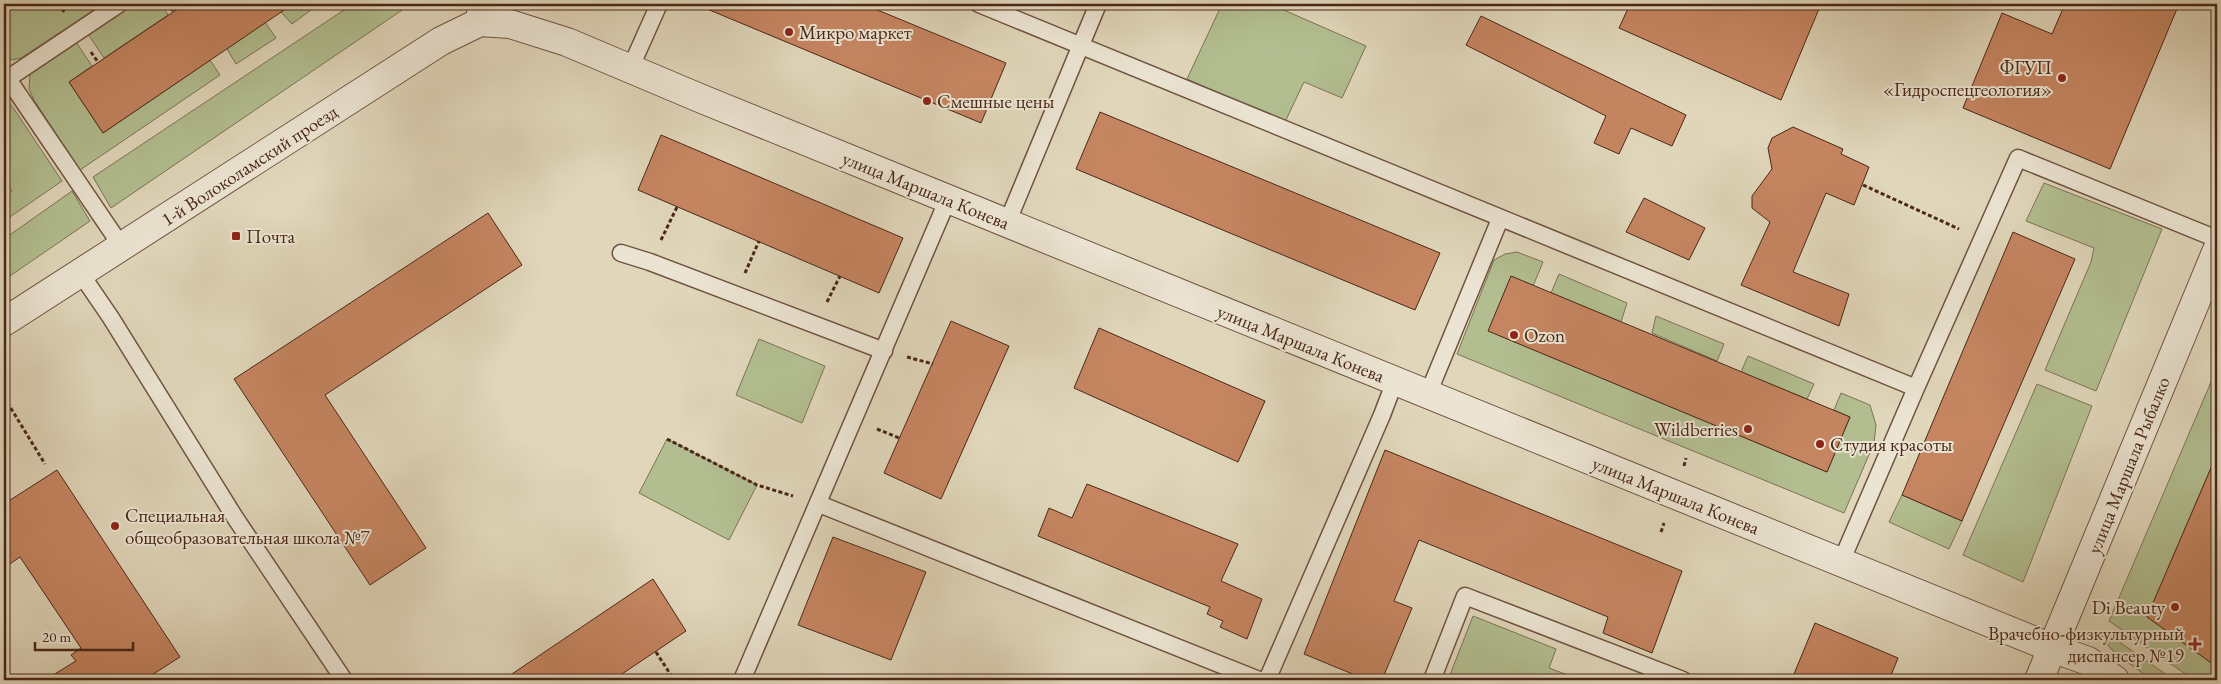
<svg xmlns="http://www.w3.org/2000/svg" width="2221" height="684" font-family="'EB Garamond',serif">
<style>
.green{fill:#b2be90;stroke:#7e7254}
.building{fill:#c58561;stroke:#4a2717}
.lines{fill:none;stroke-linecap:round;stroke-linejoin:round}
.service-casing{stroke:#705340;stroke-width:19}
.minor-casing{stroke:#705340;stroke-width:30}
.tertiary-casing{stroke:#705340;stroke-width:30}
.path{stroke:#4a2717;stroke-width:3;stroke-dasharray:4 2.5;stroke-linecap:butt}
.service{stroke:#ebe4d2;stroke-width:16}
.minor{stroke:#ebe4d2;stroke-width:28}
.tertiary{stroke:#ebe4d2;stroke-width:28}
.poi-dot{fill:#8f2418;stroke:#ebe4d2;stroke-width:2}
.labels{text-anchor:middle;stroke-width:4;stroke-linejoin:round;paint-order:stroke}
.poi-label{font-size:19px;fill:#4a2717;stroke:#ebe4d2;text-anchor:start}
.street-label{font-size:19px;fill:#4a2717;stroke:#ebe4d2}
</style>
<rect width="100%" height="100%" fill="#e0d6ba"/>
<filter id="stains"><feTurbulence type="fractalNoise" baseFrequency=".004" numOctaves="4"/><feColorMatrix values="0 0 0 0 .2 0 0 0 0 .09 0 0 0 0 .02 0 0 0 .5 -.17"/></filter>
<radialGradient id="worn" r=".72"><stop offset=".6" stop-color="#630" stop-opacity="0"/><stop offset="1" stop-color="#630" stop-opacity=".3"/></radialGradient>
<path class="green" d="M 4,4 L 103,4 L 21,58 L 12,60 L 4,58 Z
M 132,4 L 162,4 L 168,15 L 104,58 L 88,34 Z
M 293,4 L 319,4 L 292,24 L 281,12 Z
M 353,4 L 411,4 L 111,208 L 93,177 Z
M 1222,4 L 1270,4 L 1366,46 L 1342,98 L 1304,82 L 1285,122 L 1187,79 Z
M 265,22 L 276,38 L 236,64 L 227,49 Z
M 76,42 L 92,66 L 69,82 L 103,133 L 210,60 L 220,75 L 80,170 L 34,100 L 29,89 L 30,73 Z
M 4,99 L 7,100 L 14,109 L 62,181 L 4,221 L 4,197 L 12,191 L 4,180 Z
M 2044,183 L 2162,229 L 2096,391 L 2045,370 L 2091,262 L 2094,248 L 2026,221 Z
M 72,191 L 90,221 L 4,280 L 4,239 Z
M 1517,252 L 1543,262 L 1533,286 L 1489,331 L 1827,472 L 1850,417 L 1834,410 L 1841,393 L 1870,405 L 1876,425 L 1874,443 L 1844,513 L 1457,354 L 1494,260 L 1505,254 Z
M 1559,274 L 1627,303 L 1621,322 L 1551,293 Z
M 1656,316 L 1724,344 L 1717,361 L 1652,333 Z
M 759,339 L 825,366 L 802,423 L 736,395 Z
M 1748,356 L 1814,384 L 1807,399 L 1741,372 Z
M 2217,368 L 2217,454 L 2147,617 L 2217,667 L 2217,680 L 2194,680 L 2109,621 Z
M 2037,384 L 2092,406 L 2023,582 L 1963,555 Z
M 667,439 L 757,485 L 729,540 L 639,493 Z
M 1902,495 L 1962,521 L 1949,549 L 1889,522 Z
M 1473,616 L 1556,649 L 1549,668 L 1581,680 L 1448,680 Z
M 2105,632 L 2174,680 L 2152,680 L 2116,654 L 2101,638 Z"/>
<path class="building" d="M 185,4 L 293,4 L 103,133 L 69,82 Z
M 695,4 L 863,4 L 1006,63 L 981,123 Z
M 1630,4 L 1821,4 L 1781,100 L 1619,28 Z
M 2065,4 L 2179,4 L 2110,169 L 1963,108 L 2002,13 L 2052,34 Z
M 1481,16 L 1686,115 L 1672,146 L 1631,128 L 1619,154 L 1594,143 L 1606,116 L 1466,45 Z
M 1100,112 L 1440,253 L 1415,310 L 1076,169 Z
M 1793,127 L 1843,149 L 1841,154 L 1869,167 L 1854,205 L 1826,193 L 1793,272 L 1849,294 L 1839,326 L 1741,285 L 1770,222 L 1752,208 L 1752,196 L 1772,169 L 1768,148 L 1772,138 Z
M 661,135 L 903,238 L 879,293 L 638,190 Z
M 1644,198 L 1705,228 L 1689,260 L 1626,232 Z
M 488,213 L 522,265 L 325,395 L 426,548 L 370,585 L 234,379 Z
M 2013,232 L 2075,259 L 1962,521 L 1902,495 Z
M 1511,276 L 1850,417 L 1827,472 L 1488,331 Z
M 951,321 L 1009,346 L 941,499 L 884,473 Z
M 1099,328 L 1265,401 L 1238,462 L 1074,388 Z
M 1385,450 L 1682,571 L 1652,653 L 1603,633 L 1608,617 L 1419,540 L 1394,601 L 1412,608 L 1382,680 L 1367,680 L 1304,654 Z
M 2217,454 L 2217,667 L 2147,617 Z
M 57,470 L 180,657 L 144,680 L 45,680 L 76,661 L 71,655 L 81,648 L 20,557 L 4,568 L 4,504 Z
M 1087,484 L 1238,544 L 1221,581 L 1262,599 L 1247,639 L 1220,627 L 1223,621 L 1207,614 L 1210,607 L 1038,536 L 1049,508 L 1072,518 Z
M 833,537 L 926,572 L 891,660 L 798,625 Z
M 653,579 L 686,631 L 613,680 L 503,680 Z
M 1815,623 L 1898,658 L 1889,680 L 1809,680 L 1794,674 Z"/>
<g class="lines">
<defs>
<path id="service" d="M 979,4 L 1916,388
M 630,69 L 659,4
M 4,73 L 122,247
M 4,81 L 119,4
M 1007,223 L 1098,4
M 621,253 L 650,262 L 884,351
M 81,274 L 111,318 L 234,516 L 344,680
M 1428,394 L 1500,219
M 819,504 L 1259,680
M 1841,562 L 1916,388 L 2018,158 L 2217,239
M 742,680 L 948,199
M 1267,680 L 1382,415 L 1395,381
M 1432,680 L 1465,596 L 1683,680"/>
<path id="minor" d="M 480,22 L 482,4"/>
<path id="tertiary" d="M 4,322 L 441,41 L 480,22 L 510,24 L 567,42 L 702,99 L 2052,648 L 2088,661 L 2115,680
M 2039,680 L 2217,250"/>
</defs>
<use href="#service" class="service-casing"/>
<use href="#minor" class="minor-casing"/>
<use href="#tertiary" class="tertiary-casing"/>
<path class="path" d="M 59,4 L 64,12
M 168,4 L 173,11
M 91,52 L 98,62
M 1863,185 L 1959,229
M 661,240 L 677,207
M 745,273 L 759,241
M 827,302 L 840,276
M 907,357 L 933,364
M 4,397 L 45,464
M 877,429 L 899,438
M 667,439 L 757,485 L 793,496
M 1684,466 L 1686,458
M 1661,532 L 1664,523
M 656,652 L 674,680"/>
<use href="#service" class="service"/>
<use href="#minor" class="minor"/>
<use href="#tertiary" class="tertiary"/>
</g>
<g class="poi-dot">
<circle cx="789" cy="32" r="5"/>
<circle cx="2062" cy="78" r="5"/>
<circle cx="927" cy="101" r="5"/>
<rect x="231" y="231" width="10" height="10" rx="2.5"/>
<circle cx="1514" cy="335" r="5"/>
<circle cx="1748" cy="429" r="5"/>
<circle cx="1820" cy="444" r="5"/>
<circle cx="115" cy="526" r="5"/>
<circle cx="2175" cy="607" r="5"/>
<path d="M2192.5 636.5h5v5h5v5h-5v5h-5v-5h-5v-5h5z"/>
</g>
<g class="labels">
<g class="poi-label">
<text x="799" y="39">Микро маркет</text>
<text x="2052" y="74" text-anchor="end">ФГУП<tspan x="2052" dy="22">«Гидроспецгеология»</tspan></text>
<text x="937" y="108">Смешные цены</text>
<text x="246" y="243">Почта</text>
<text x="1524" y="342">Ozon</text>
<text x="1738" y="436" text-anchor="end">Wildberries</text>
<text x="1830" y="451">Студия красоты</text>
<text x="125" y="522">Специальная<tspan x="125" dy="22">общеобразовательная школа №7</tspan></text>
<text x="2165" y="614" text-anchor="end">Di Beauty</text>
<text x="2184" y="640" text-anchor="end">Врачебно-физкультурный<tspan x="2184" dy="22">диспансер №19</tspan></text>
</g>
<g class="street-label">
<text transform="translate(249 165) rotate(-33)" y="7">1-й Волоколамский проезд</text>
<text transform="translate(926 190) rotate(22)" y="7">улица Маршала Конева</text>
<text transform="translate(1301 343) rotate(22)" y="7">улица Маршала Конева</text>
<text transform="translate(2128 465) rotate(-68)" y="7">улица Маршала Рыбалко</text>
<text transform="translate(1676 495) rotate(22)" y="7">улица Маршала Конева</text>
</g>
</g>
<rect width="2221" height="684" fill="none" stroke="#e0d6ba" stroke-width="20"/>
<rect x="5" y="5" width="2211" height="674" fill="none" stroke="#4a2717" stroke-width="2.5"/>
<rect x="10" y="10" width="2201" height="664" fill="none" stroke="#4a2717"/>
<path d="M35 642v8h98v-8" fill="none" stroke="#4a2717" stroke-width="2.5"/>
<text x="42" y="642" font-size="15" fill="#4a2717" stroke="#ebe4d2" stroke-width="4" paint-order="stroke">20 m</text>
<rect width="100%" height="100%" filter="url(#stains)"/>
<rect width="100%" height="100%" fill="url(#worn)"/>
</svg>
